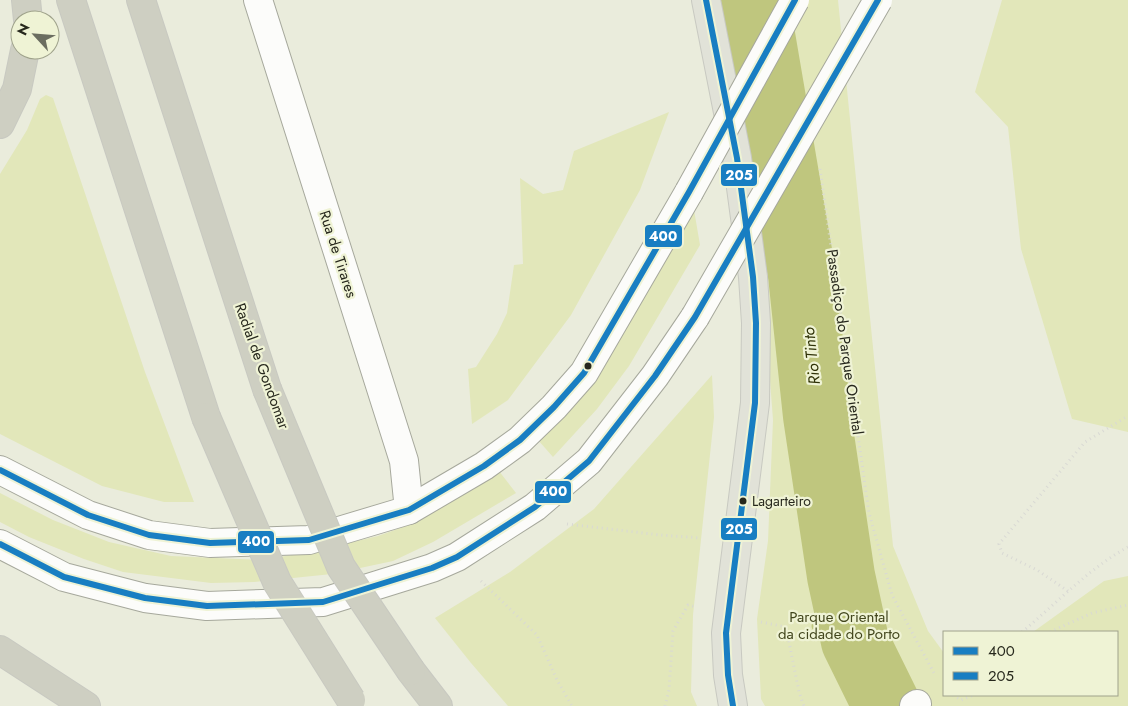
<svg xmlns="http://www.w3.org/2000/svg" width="1128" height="706" font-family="Jost,sans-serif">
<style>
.green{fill:#e2e7ba}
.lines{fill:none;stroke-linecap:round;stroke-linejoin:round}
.stream{stroke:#bfc67e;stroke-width:11}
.river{stroke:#bfc67e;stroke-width:68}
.minor-casing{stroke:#a6a89c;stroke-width:30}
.secondary-casing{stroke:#a6a89c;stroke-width:30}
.primary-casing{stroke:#c8c9c1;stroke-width:30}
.motorway-casing{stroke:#c8c9c1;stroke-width:30}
.path{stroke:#d9d9d4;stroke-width:3;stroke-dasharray:1 4;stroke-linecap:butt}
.minor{stroke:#fcfcfa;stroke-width:28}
.secondary{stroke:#fcfcfa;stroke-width:28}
.primary{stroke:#e1e2d8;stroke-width:28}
.motorway{stroke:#cecfc2;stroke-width:28}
.secondary-bridge-casing{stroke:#a6a89c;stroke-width:30;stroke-linecap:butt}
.motorway-bridge-casing{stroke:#c8c9c1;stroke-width:30;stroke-linecap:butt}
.secondary-bridge{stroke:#fcfcfa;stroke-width:28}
.motorway-bridge{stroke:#cecfc2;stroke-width:28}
.bus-1-casing{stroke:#eff3d5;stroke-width:10}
.bus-2-casing{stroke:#eff3d5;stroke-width:10}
.bus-1{stroke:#187ec2;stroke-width:6}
.bus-2{stroke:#187ec2;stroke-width:6}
.bus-dot{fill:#27281d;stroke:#eff3d5;stroke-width:2}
.labels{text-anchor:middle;stroke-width:4.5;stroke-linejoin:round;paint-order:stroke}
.bus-label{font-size:14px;fill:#27281d;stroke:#eff3d5;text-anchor:start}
.street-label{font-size:15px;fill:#27281d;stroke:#eff3d5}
.park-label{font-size:15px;fill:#42461d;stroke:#eff3d5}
.water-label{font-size:16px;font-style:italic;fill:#303308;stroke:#eff3d5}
.line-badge{stroke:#eff3d5;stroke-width:2}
.badge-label{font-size:14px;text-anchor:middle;font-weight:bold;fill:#fff}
</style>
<rect width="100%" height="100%" fill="#eaecdc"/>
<path class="green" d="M 741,0 L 838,0 L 893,546 L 928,631 L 944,653 L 944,695 L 1117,695 L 1117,632 L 1033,632 L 1104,581 L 1128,576 L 1128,706 L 765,706 L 761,699 L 757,619 L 768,541 L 773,420 Z
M 1002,0 L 1128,0 L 1128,432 L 1072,419 L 1021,249 L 1008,127 L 975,92 Z
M 46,95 L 53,98 L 145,372 L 194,502 L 164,502 L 102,486 L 0,434 L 0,174 L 27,130 L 40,99 Z
M 669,112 L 640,190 L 571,315 L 508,400 L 472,424 L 468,369 L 476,367 L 497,334 L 507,313 L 514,265 L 523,264 L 520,178 L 543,194 L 563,190 L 574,151 Z
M 693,204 L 700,245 L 629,366 L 597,409 L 553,457 L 538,440 Z
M 712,375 L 714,417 L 693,615 L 691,692 L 697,706 L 508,706 L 471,663 L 435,618 L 510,572 L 594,509 Z
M 499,471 L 516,493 L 433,542 L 393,561 L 332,574 L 254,582 L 211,583 L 123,572 L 84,559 L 29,537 L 0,522 L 0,493 L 53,520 L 109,542 L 171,556 L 262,560 L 315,551 L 378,536 L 406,526 L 474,489 Z"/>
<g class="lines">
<path class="stream" d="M 817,626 L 855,641"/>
<path class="river" d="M 755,0 L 802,275 L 817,416 L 841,576 L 855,641 L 887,706"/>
<defs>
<path id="minor" d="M 258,0 L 398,442 L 404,461 L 409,510
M 914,706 L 917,704"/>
<path id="secondary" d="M 0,470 L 88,515 L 149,535 L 210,543 L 309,540 L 409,510 L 484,466 L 520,440 L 554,407 L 584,373 L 689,192
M 0,544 L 64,577 L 145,598 L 207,606 L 323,602 L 432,568 L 457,557 L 535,507 L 589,461 L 655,376 L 695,317"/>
<path id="primary" d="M 706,0 L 737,158 L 753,277 L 756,323 L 755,403 L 726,633 L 728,675 L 733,706"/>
<path id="motorway" d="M 26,0 L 28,20
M 71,0 L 206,417
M 141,0 L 267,389
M 0,124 L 17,89 L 25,50
M 0,650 L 86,706
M 411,671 L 438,706"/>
</defs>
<use href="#minor" class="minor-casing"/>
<use href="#secondary" class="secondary-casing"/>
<use href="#primary" class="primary-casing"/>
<use href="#motorway" class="motorway-casing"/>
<path class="path" d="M 820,169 L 869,513 L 892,595 L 935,675
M 567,524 L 660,535 L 701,538
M 481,581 L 537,635 L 557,680 L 572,706
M 1068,591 L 1037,570 L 1002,553 L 999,544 L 1085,442 L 1128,416
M 761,622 L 786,627 L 799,692 L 804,706
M 1022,632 C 1057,603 1088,569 1128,547
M 1050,632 L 1092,613 L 1128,605
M 953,695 L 961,700 L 974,695
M 665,706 L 669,690 L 673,631 L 688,605 L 696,607"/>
<use href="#minor" class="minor"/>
<use href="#secondary" class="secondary"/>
<use href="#primary" class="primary"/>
<use href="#motorway" class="motorway"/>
<defs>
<path id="secondary-bridge" d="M 689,192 L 795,0
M 695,317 L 878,0"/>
<path id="motorway-bridge" d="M 267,389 L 341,567 L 411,671
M 206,417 L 277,582 L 351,700"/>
</defs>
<use href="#secondary-bridge" class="secondary-bridge-casing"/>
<use href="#motorway-bridge" class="motorway-bridge-casing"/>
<use href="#secondary-bridge" class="secondary-bridge"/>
<use href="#motorway-bridge" class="motorway-bridge"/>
<defs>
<path id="bus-1" d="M 0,470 L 88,515 L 149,535 L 210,543 L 309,540 L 409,510 L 484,466 L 520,440 L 554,407 L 584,373 L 689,192 L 795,0
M 0,544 L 64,577 L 145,598 L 207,606 L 323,602 L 432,568 L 457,557 L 535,507 L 589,461 L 655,376 L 695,317 L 878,0"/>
<path id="bus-2" d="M 706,0 L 737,158 L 753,277 L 756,323 L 755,403 L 726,633 L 728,675 L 733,706"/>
</defs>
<use href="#bus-1" class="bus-1-casing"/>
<use href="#bus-2" class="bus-2-casing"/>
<use href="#bus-1" class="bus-1"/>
<use href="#bus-2" class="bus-2"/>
</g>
<g class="bus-dot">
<circle cx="588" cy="366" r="4.5"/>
<circle cx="743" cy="501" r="4.5"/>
</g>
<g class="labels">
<g class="bus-label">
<text x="752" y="506">Lagarteiro</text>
</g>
<g class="street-label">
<text transform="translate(338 254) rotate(72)" y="5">Rua de Tirares</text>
<text transform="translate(845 342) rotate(82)" y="5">Passadiço do Parque Oriental</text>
<text transform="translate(262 366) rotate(70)" y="5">Radial de Gondomar</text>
</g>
<g class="park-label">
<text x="839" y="622">Parque Oriental<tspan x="839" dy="17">da cidade do Porto</tspan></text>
</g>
<g class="water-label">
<text transform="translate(811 356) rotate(-96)" y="6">Rio Tinto</text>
</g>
</g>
<g class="line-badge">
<rect x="720" y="163" width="38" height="24" rx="5" fill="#187ec2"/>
<rect x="644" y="224" width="39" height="24" rx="5" fill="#187ec2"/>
<rect x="534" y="480" width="38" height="24" rx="5" fill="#187ec2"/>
<rect x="720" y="517" width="38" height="24" rx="5" fill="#187ec2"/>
<rect x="237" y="530" width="38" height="24" rx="5" fill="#187ec2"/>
</g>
<g class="badge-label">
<text x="739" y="180">205</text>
<text x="663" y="241">400</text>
<text x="553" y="496">400</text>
<text x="739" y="534">205</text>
<text x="256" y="546">400</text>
</g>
<rect x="943" y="631" width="175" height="65" fill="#eff3d5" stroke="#9fa28b"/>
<rect x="953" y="647" width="25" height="8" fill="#187ec2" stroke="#9fa28b"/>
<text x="988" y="656" font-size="15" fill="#27281d">400</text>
<rect x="953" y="672" width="25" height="8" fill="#187ec2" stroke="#9fa28b"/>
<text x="988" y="681" font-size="15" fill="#27281d">205</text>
<g transform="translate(35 35) rotate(296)"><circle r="24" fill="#eff3d5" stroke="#9fa28b"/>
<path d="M0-4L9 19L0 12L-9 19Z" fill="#6b6d60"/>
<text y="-8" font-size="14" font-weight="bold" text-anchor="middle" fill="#27281d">N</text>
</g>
</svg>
